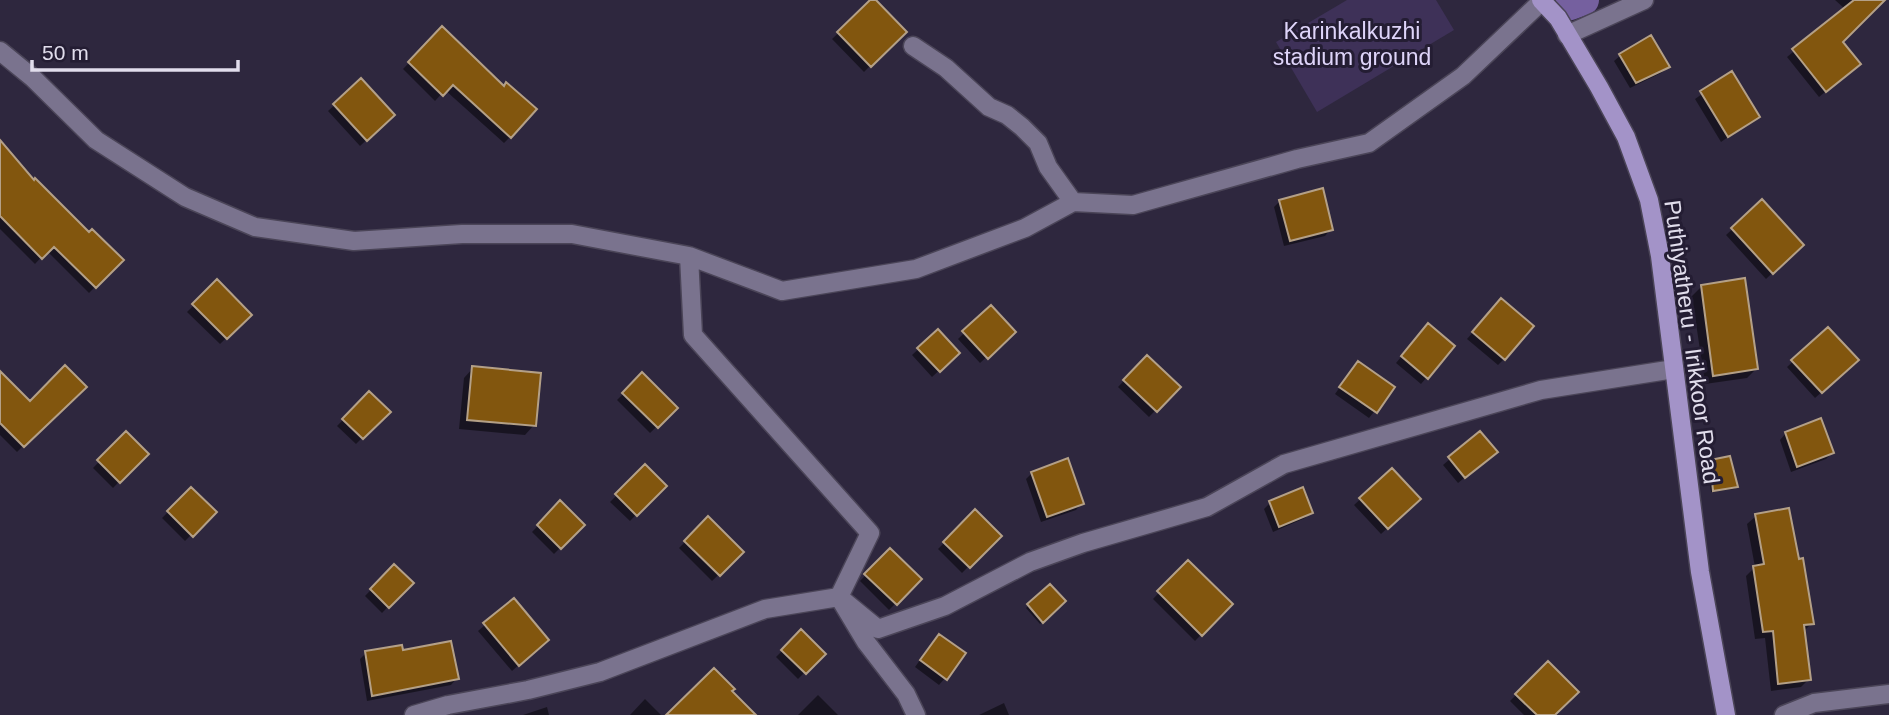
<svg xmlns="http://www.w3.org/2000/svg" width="1889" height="715" font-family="Helvetica,sans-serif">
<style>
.green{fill:#3e3158}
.shadow{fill:#0007}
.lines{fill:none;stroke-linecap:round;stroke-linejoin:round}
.canal{stroke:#75609f;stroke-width:30}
.building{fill:#82560e;stroke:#b4a087;stroke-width:2}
.minor-casing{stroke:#4b4558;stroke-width:21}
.major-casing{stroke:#4b4558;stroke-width:21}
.minor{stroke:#7a738e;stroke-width:18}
.major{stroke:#a393c8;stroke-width:18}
.labels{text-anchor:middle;stroke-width:6;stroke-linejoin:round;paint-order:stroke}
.park-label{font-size:23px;fill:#ded4f9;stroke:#241d33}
.street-label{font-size:23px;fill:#e1ddec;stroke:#241d33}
</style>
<rect width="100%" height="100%" fill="#2e273e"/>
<path class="green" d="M 1347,0 L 1436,0 L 1454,30 L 1317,112 L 1276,42 Z"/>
<path class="shadow" d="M 873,0 L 904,32 L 864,72 L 832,39 Z
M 1835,0 L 1883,0 L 1841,42 L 1852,70 L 1819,97 L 1787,57 L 1845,9 Z
M 442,29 L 510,137 L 504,143 L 445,90 L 435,101 L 403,69 Z
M 1621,55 L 1667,67 L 1661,73 L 1630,88 L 1614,61 Z
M 1732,73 L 1758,116 L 1721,142 L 1695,99 Z
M 361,81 L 393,115 L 360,146 L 328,111 Z
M 0,143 L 34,182 L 89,234 L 122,260 L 89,293 L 47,251 L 35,264 L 0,229 Z
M 1280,201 L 1331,229 L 1325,236 L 1284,246 L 1274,207 Z
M 1762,202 L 1802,245 L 1766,279 L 1726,235 Z
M 217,282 L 250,315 L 220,344 L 187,312 Z
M 1701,287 L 1757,368 L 1747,378 L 1705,384 L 1692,296 Z
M 991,307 L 1014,332 L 980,363 L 958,339 Z
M 1495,307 L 1504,359 L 1498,365 L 1467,339 Z
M 1828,329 L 1851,366 L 1815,398 L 1787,367 Z
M 938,331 L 958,353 L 932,377 L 912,355 Z
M 1422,332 L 1427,377 L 1421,384 L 1396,363 Z
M 1147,357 L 1178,387 L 1149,417 L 1118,387 Z
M 473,368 L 534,425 L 525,435 L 459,429 L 464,378 Z
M 1352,370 L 1393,388 L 1369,418 L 1335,394 Z
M 0,373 L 30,403 L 55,414 L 17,452 L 0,435 Z
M 642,375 L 676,408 L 650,433 L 617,400 Z
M 369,393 L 388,412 L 356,444 L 337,426 Z
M 1480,433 L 1489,458 L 1458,483 L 1443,465 Z
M 1786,433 L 1832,453 L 1826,459 L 1791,472 L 1780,440 Z
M 126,434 L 146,454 L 113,488 L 93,468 Z
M 1711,462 L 1736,487 L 1734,489 L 1711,492 L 1708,465 Z
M 645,467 L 664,486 L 630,521 L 610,502 Z
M 1392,470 L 1419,499 L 1381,534 L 1354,505 Z
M 1032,473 L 1082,503 L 1076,510 L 1041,522 L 1026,479 Z
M 191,489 L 214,512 L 185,541 L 162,518 Z
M 560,503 L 583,525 L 554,554 L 532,532 Z
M 1270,503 L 1311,512 L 1305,518 L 1273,532 L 1264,509 Z
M 975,512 L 999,536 L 962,573 L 938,549 Z
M 1756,516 L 1812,623 L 1803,632 L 1809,679 L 1801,687 L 1771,691 L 1765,638 L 1755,639 L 1746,576 L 1755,567 L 1747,524 Z
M 708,519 L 742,552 L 712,581 L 679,548 Z
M 890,550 L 920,579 L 889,610 L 860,581 Z
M 1188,562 L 1231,604 L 1195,641 L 1153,599 Z
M 394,566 L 411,583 L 382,613 L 365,596 Z
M 1050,586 L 1064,601 L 1040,624 L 1026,608 Z
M 485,625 L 540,646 L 512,671 L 478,631 Z
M 801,632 L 823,654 L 798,679 L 776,657 Z
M 933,642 L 945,678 L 939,685 L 915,667 Z
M 401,652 L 457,678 L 451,685 L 367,701 L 360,659 L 366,653 Z
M 1548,663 L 1553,715 L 1524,715 L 1510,701 Z
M 818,695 L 838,715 L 798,715 Z
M 645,699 L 661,715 L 630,715 Z
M 1004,703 L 1009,715 L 979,715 Z
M 547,707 L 549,715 L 523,715 Z"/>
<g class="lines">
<path class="canal" d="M 1570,5 L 1584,0"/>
</g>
<path class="building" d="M 870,0 L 876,0 L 907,32 L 871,67 L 837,32 Z
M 1854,0 L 1885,0 L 1843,42 L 1861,64 L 1826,92 L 1792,49 Z
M 442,26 L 504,86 L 506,82 L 537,109 L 511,138 L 453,85 L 443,96 L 408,62 Z
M 1651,35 L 1670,67 L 1636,83 L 1619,54 Z
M 1732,71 L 1760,117 L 1728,137 L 1700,91 Z
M 361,78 L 395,115 L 367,141 L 333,104 Z
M 0,140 L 34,180 L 35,178 L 89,232 L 92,229 L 124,260 L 96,288 L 54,247 L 42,259 L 0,216 Z
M 1323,188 L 1333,230 L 1290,241 L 1279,200 Z
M 1762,199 L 1804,245 L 1773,274 L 1731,228 Z
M 1745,278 L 1758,369 L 1713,376 L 1701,285 Z
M 217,279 L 252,315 L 227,339 L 192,304 Z
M 1501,298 L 1534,326 L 1505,360 L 1472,332 Z
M 991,305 L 1016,332 L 988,359 L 962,331 Z
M 1428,323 L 1455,346 L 1428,379 L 1401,356 Z
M 1828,327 L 1859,360 L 1822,393 L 1791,360 Z
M 938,329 L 960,353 L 940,372 L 917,348 Z
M 1147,355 L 1181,387 L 1157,412 L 1123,380 Z
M 1358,361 L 1395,387 L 1377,413 L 1339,387 Z
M 65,365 L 87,387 L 24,447 L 0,423 L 0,371 L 30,401 Z
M 472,366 L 541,373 L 536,426 L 467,420 Z
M 642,372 L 678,408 L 658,428 L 622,393 Z
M 369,391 L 391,412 L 363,439 L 342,419 Z
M 1821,418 L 1834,453 L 1797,467 L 1785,432 Z
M 126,431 L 149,454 L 120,483 L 97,460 Z
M 1480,431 L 1498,452 L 1465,478 L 1448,457 Z
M 1730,456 L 1738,487 L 1713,491 L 1710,460 Z
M 1068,458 L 1084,504 L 1047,517 L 1031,472 Z
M 645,464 L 667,486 L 637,516 L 615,494 Z
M 1392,468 L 1421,499 L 1388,529 L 1359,498 Z
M 191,487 L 217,512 L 193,537 L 167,511 Z
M 1303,487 L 1313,513 L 1279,527 L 1269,501 Z
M 560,500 L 585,525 L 561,549 L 537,525 Z
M 1789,508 L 1799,559 L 1803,558 L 1814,624 L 1804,625 L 1811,680 L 1778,684 L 1773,631 L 1763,632 L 1753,566 L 1764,564 L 1755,514 Z
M 975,509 L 1002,536 L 970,568 L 943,542 Z
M 708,516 L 744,552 L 720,576 L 684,541 Z
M 890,548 L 922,579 L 897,605 L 864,574 Z
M 1188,560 L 1233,604 L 1202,636 L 1157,591 Z
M 394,564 L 414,583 L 389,608 L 370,589 Z
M 1050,584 L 1066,601 L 1043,623 L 1027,604 Z
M 514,598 L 549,640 L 519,666 L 483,623 Z
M 801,629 L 826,654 L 806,674 L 781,650 Z
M 939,634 L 966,653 L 947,680 L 920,660 Z
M 451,641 L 459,679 L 372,696 L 365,651 L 402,645 L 403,650 Z
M 1548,661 L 1579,692 L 1555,715 L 1537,715 L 1515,694 Z
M 714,668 L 735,689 L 732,691 L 756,715 L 666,715 Z"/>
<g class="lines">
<defs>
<path id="minor" d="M 1567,35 L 1644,0
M 913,46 L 946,68 L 989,107 L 1007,115 L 1022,127 L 1038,143 L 1048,167 L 1073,202
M 0,51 L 33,78 L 96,140 L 185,197 L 255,227 L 354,241 L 462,234 L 572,234 L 689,256 L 782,291 L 916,269 L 1025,228 L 1073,202 L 1133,205 L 1297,159 L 1369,143 L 1463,76 L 1542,1
M 689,256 L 693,335 L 870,533 L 839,597 L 866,642 L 906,694 L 916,715
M 414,715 L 448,705 L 528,690 L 600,672 L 765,609 L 839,597 L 878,629 L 945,606 L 1030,562 L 1083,543 L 1207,507 L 1284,464 L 1541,390 L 1674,369
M 1784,715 L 1814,703 L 1889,694"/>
<path id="major" d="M 1541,0 L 1558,18 L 1599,87 L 1626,137 L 1649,200 L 1660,256 L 1700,572 L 1726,715"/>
</defs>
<use href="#minor" class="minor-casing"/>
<use href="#major" class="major-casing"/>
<use href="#minor" class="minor"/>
<use href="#major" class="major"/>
</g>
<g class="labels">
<g class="park-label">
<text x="1352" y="39">Karinkalkuzhi<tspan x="1352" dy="26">stadium ground</tspan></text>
</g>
<g class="street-label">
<text transform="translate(1692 342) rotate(82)" y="8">Puthiyatheru - Irikkoor Road</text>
</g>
</g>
<path d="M32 60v10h206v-10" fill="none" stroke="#e1ddec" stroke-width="3.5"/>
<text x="42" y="60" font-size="21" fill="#e1ddec" stroke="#241d33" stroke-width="5" paint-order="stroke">50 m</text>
</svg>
